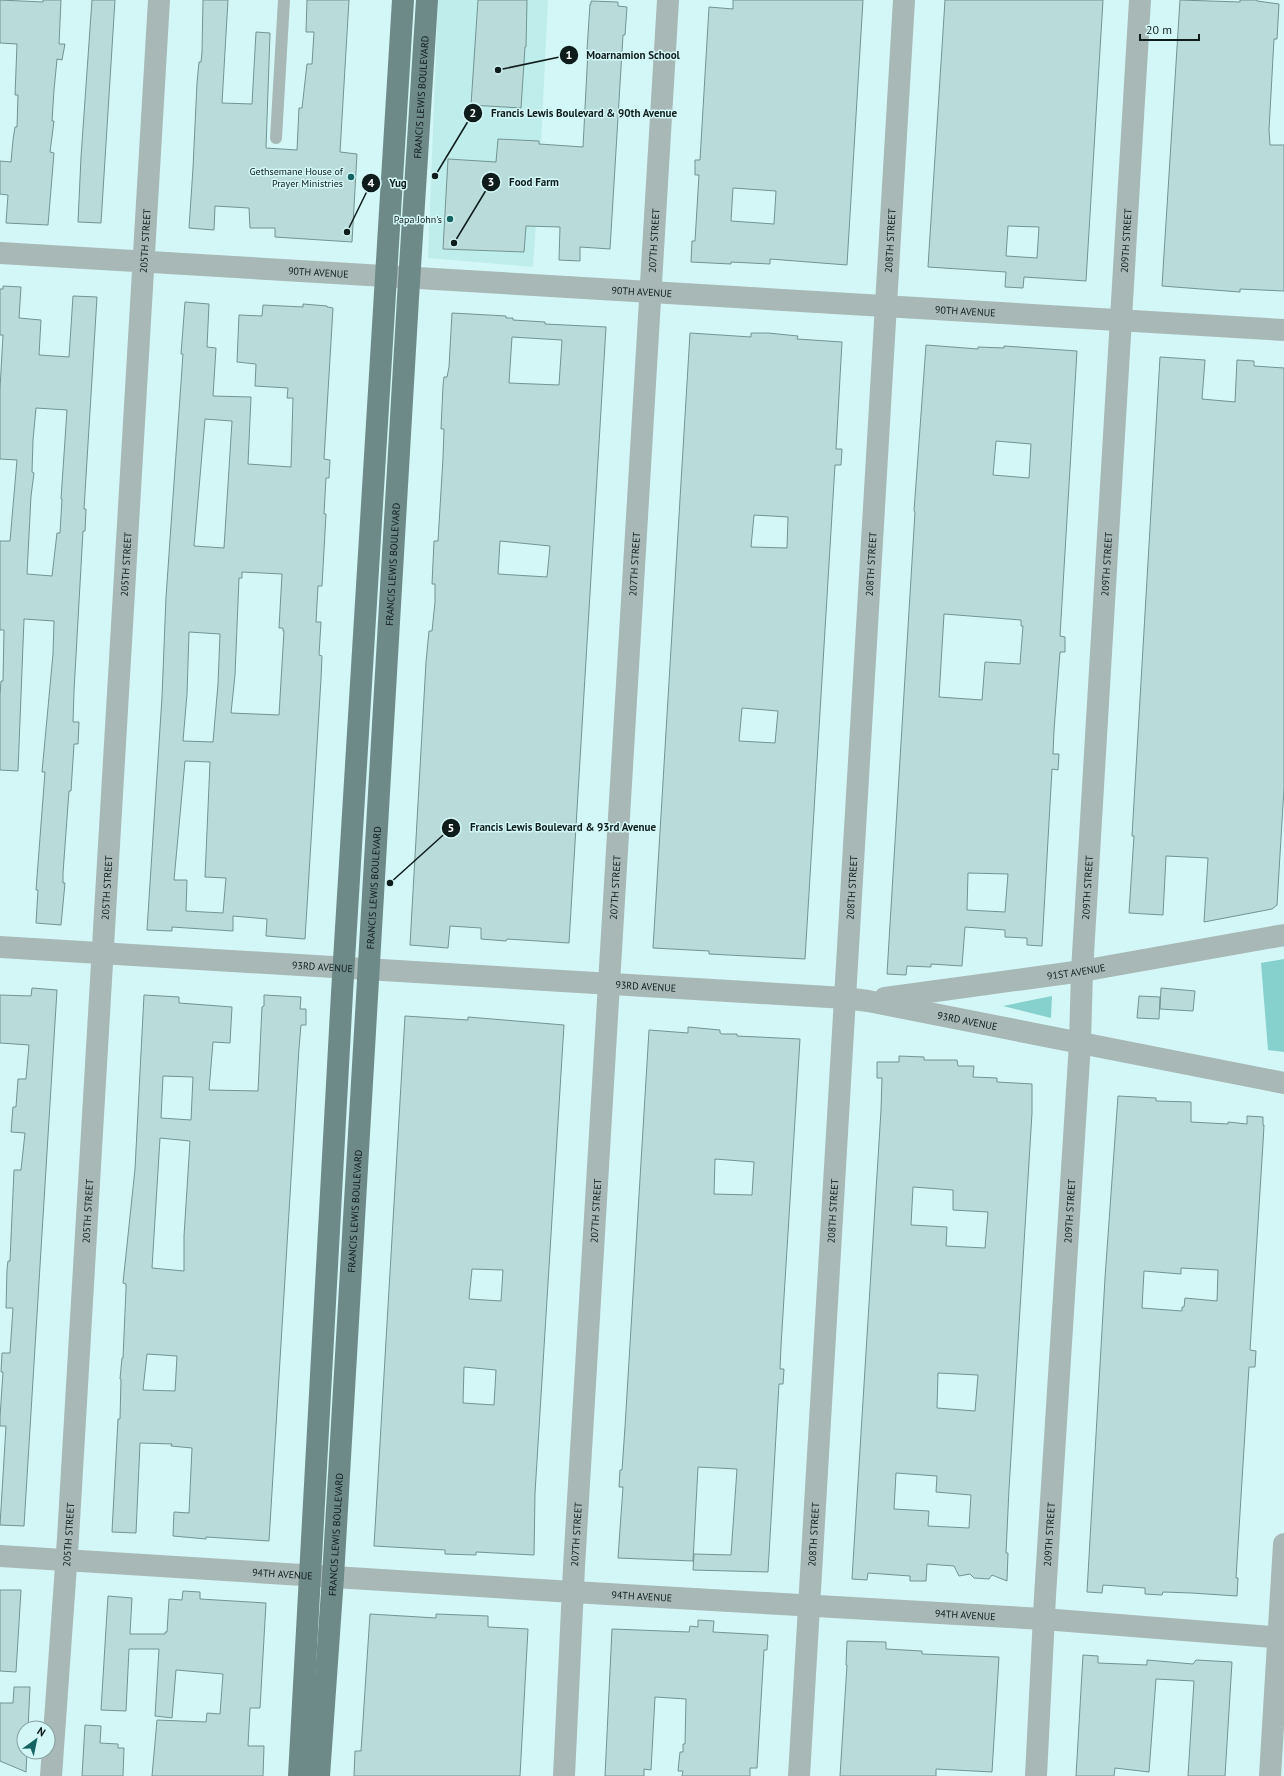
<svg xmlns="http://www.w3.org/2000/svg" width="1284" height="1776" font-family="'PT Sans',sans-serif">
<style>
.built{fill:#beedeb}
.green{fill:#86d0cd}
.building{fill:#b9dcdb;stroke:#729492;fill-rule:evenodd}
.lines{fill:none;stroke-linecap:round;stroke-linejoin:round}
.lane{stroke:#a8b8b7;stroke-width:12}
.street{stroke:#a8b8b7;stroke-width:22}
.primary{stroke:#6d8988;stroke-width:22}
.poi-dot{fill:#156462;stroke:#d3f7f6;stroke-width:1.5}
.labels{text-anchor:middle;stroke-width:3;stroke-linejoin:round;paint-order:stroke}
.street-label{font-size:10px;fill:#0f1c1c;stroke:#d3f7f6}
.poi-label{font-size:10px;fill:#0f1c1c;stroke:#d3f7f6;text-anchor:end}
.leader{fill:none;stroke:#0f1c1c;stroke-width:1.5}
.callout-dot{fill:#0f1c1c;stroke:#d3f7f6;stroke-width:1.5}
.mark-label{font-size:12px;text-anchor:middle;font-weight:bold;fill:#fff}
.callout-label{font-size:11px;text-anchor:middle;font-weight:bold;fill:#0f1c1c;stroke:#d3f7f6;stroke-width:3;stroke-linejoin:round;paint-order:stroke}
</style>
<rect width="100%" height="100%" fill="#d3f7f6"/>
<path class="built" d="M 438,0 L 548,0 L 540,164 L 533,267 L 428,258 Z"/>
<path class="green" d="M 1284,959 L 1284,1052 L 1268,1050 L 1261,963 Z
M 1052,996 L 1051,1018 L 1003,1006 Z"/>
<path class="building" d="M 0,0 L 43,2 L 43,0 L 61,0 L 59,44 L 65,44 L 62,60 L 57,59 L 54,90 L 52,121 L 54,121 L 50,152 L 54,153 L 48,225 L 6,223 L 8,195 L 0,194 L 0,161 L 11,162 L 13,140 L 15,127 L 17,127 L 18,95 L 15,95 L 17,44 L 0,43 Z
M 92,0 L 115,0 L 101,223 L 78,222 L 81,157 Z
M 203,0 L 228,0 L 222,103 L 252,104 L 256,32 L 270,33 L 266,148 L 297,150 L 299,108 L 302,108 L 307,64 L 312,64 L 314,32 L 306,32 L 307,0 L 349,0 L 340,152 L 357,154 L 352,242 L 275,237 L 275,228 L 250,228 L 249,208 L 215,206 L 214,230 L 189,228 L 193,168 L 197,83 L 199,62 L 201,62 L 202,52 Z
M 478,0 L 527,0 L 526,47 L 525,47 L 521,108 L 471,105 Z
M 733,0 L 863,0 L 847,265 L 770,259 L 770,264 L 731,262 L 731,264 L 691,262 L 692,241 L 695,241 L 699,175 L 695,175 L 695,160 L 700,160 L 709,7 L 733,9 ZM 733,188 L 776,191 L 774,224 L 731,221 Z
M 945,0 L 1103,0 L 1086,281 L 1024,277 L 1023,288 L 1005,287 L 1006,272 L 928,267 ZM 1008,226 L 1039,227 L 1037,258 L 1006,256 Z
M 1180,0 L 1240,2 L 1240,0 L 1257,0 L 1257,1 L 1279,4 L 1277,39 L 1274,39 L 1269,130 L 1270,145 L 1284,145 L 1284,291 L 1240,289 L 1240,292 L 1162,286 Z
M 591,1 L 618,2 L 618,6 L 627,7 L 625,35 L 623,35 L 610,249 L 580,247 L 580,261 L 559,260 L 560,227 L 526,226 L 524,252 L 443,249 L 448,159 L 496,162 L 498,139 L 539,141 L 539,144 L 583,147 L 588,50 L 587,50 L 590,4 L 591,4 Z
M 3,286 L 21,287 L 19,318 L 41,320 L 39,355 L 69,357 L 73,296 L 97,297 L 84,509 L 86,509 L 85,531 L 83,531 L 74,691 L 73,722 L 79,722 L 78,744 L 74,744 L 71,791 L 69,791 L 63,873 L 63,883 L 65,883 L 61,925 L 36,923 L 38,890 L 36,890 L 45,772 L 42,772 L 53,654 L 54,621 L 24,619 L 18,771 L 0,770 L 0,695 L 1,681 L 3,681 L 4,630 L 0,630 L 0,541 L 10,541 L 17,460 L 0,459 L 0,389 L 3,335 L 0,335 L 0,289 L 3,289 ZM 36,408 L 67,410 L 61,499 L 62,499 L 60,533 L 57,533 L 52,576 L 27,574 L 31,496 L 34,473 L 32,472 L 33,440 Z
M 185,302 L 209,304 L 207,347 L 216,348 L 213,396 L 251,397 L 248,464 L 291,467 L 293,398 L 287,398 L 288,388 L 255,386 L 256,364 L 237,362 L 239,315 L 262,316 L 263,305 L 303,307 L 303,304 L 327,306 L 327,307 L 333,308 L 324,459 L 330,460 L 329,478 L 326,478 L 324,514 L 326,514 L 322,586 L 318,586 L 316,622 L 321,622 L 319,655 L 322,656 L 321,679 L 305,939 L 266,936 L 267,919 L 233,916 L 233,931 L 172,927 L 172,931 L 147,930 L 162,697 L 166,597 L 183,354 L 181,354 ZM 205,419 L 232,421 L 224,548 L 194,546 ZM 242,572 L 282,574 L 279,628 L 283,628 L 283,631 L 284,631 L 279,715 L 231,713 L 235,675 L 239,578 L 242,578 ZM 189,632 L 220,634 L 218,684 L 213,742 L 183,741 L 187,694 ZM 185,761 L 210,762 L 205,877 L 226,878 L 223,913 L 186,911 L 187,880 L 174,880 Z
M 452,313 L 506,316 L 506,318 L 513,318 L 513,320 L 545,322 L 545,324 L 606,327 L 569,943 L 507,939 L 506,941 L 481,939 L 481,928 L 450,926 L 448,948 L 410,945 L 426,662 L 429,631 L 432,631 L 435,602 L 435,584 L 432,584 L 434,541 L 438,541 L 443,458 L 444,429 L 441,429 L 443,386 L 444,377 L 447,377 L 449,367 ZM 512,337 L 562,340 L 559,385 L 509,383 ZM 500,541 L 550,546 L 547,577 L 498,574 Z
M 690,333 L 751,337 L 751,333 L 768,333 L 798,336 L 797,339 L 842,342 L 836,449 L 842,449 L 841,465 L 835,465 L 805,959 L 709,954 L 709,951 L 653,948 ZM 754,515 L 788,517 L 787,548 L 751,547 ZM 742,708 L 778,711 L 775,743 L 739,741 Z
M 926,345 L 978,349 L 978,347 L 1004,348 L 1004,346 L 1077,351 L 1060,636 L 1065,637 L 1065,652 L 1060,652 L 1054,730 L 1053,754 L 1059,754 L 1058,770 L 1052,769 L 1042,946 L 1027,945 L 1027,938 L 1005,937 L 1005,930 L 965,927 L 962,966 L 931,964 L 931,967 L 907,966 L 906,975 L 887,974 L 915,512 L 914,511 ZM 996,441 L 1031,444 L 1029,478 L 993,475 ZM 944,614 L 1021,620 L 1021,626 L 1023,626 L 1020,664 L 985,662 L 982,700 L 939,697 ZM 968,873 L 1008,874 L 1005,912 L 967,910 Z
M 1160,357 L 1205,360 L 1202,399 L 1235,402 L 1237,360 L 1254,361 L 1254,366 L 1284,368 L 1284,788 L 1277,905 L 1272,909 L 1204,922 L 1208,858 L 1166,856 L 1163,915 L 1129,913 L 1134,836 L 1132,836 Z
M 32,988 L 57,990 L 24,1526 L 0,1525 L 6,1426 L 0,1426 L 0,1417 L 3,1372 L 1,1372 L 2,1353 L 10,1353 L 13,1308 L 6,1308 L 7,1269 L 8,1261 L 10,1261 L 14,1170 L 21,1170 L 25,1133 L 11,1132 L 13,1107 L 16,1107 L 18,1079 L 26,1079 L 29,1045 L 0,1043 L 0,995 L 31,996 Z
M 1161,988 L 1195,991 L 1193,1011 L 1160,1009 Z
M 144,995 L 179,997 L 179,1003 L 232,1007 L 230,1043 L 213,1042 L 209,1090 L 258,1091 L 262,1007 L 264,1006 L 264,995 L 301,997 L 300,1009 L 306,1009 L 306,1025 L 301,1025 L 299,1048 L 269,1541 L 206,1537 L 206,1539 L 173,1536 L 174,1512 L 189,1513 L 192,1448 L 171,1446 L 172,1444 L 140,1443 L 136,1533 L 112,1532 L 118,1419 L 120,1419 L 121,1379 L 120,1379 L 122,1358 L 123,1358 L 126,1289 L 126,1284 L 123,1283 L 135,1169 ZM 163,1076 L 193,1077 L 191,1120 L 161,1118 ZM 160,1138 L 190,1141 L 184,1236 L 184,1271 L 152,1268 ZM 147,1354 L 177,1356 L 175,1391 L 143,1390 Z
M 1139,996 L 1160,997 L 1159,1019 L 1137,1018 Z
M 405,1016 L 468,1020 L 468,1017 L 564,1025 L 535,1493 L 534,1555 L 476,1552 L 476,1555 L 445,1554 L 445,1550 L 374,1546 ZM 472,1269 L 503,1270 L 501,1301 L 469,1299 ZM 464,1367 L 496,1370 L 494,1405 L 463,1403 Z
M 688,1027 L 720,1030 L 720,1033 L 722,1034 L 737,1034 L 737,1036 L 800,1039 L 781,1346 L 780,1369 L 784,1369 L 783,1384 L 779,1384 L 768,1572 L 693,1570 L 694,1554 L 731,1555 L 737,1469 L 698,1467 L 693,1561 L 618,1558 L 623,1487 L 619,1487 L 620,1470 L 622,1470 L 625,1427 L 649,1030 L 688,1033 ZM 715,1159 L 754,1162 L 752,1195 L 714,1194 Z
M 899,1056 L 924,1057 L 924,1060 L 957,1060 L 958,1066 L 974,1066 L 973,1077 L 997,1078 L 997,1082 L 1032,1084 L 1032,1113 L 1009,1489 L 1006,1553 L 1008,1553 L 1007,1581 L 992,1575 L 989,1579 L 974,1578 L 970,1574 L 959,1576 L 954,1566 L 927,1564 L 926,1581 L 910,1581 L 910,1576 L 868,1573 L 867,1580 L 852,1579 L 881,1110 L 882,1078 L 877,1078 L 877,1062 L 899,1062 ZM 913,1187 L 953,1190 L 953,1210 L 988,1212 L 985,1248 L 946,1246 L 947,1227 L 911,1225 ZM 938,1373 L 978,1375 L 975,1411 L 937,1408 ZM 896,1473 L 937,1476 L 936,1492 L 971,1495 L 969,1528 L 928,1526 L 929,1511 L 894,1509 Z
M 1118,1096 L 1156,1098 L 1156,1101 L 1191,1102 L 1191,1122 L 1228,1124 L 1228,1122 L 1247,1124 L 1247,1116 L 1263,1117 L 1263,1125 L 1264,1125 L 1263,1143 L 1250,1350 L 1256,1351 L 1255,1367 L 1249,1367 L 1236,1578 L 1238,1578 L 1237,1596 L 1191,1593 L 1163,1592 L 1162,1595 L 1145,1594 L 1145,1588 L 1103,1585 L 1102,1593 L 1087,1592 L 1105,1278 ZM 1181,1268 L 1218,1270 L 1217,1301 L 1185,1298 L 1184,1307 L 1182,1307 L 1182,1311 L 1142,1308 L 1144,1271 L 1181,1274 Z
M 0,1590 L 21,1590 L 16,1672 L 0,1671 Z
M 183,1591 L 200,1592 L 200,1599 L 266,1603 L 260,1708 L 250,1708 L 248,1746 L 264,1746 L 263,1776 L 152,1776 L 157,1720 L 206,1722 L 207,1713 L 220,1714 L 223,1674 L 176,1670 L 172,1718 L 155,1716 L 159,1649 L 129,1649 L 126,1711 L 101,1710 L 108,1596 L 132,1598 L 130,1634 L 165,1634 L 165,1632 L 167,1632 L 169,1599 L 182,1600 Z
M 370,1614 L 436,1618 L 436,1614 L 488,1616 L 488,1627 L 528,1629 L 520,1776 L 354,1776 L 355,1751 L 361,1751 Z
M 698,1620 L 714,1621 L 713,1632 L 768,1635 L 767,1650 L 764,1650 L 757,1768 L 750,1768 L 750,1776 L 682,1776 L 683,1771 L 678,1771 L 680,1752 L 683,1752 L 683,1744 L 685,1744 L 686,1699 L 655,1697 L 651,1770 L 644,1769 L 644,1776 L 605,1776 L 612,1629 L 689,1632 L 690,1626 L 698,1627 Z
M 847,1641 L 886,1642 L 886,1649 L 922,1651 L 922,1654 L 999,1657 L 992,1772 L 936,1769 L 936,1776 L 840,1776 L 847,1665 L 846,1665 Z
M 1083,1655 L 1098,1656 L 1098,1663 L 1147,1665 L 1147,1660 L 1193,1664 L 1196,1660 L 1232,1662 L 1225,1776 L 1188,1776 L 1194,1681 L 1156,1679 L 1149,1772 L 1115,1768 L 1114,1776 L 1076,1776 Z
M 14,1687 L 30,1687 L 28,1728 L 24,1728 L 24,1752 L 27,1752 L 26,1772 L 0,1761 L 0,1703 L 13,1703 Z
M 85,1725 L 101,1726 L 100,1743 L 118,1744 L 118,1748 L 124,1748 L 123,1776 L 82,1776 Z"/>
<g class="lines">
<path class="lane" d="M 276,138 L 284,0"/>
<g class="street">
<path id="s1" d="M 0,253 L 1284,330"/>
<path id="s2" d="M 0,947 L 845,998 L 868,1001 L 1284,1083"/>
<path id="s3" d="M 885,998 L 1082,971 L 1284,935"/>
<path id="s4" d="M 0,1556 L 573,1592 L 1043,1619 L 1284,1638"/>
<path id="s5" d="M 51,1776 L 68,1538 L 159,0"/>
<path id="s6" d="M 564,1776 L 574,1567 L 668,0"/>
<path id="s7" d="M 799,1776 L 904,0"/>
<path id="s8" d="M 1036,1776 L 1045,1596 L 1080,1043 L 1082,971 L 1140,0"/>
<path d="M 1270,1776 L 1284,1544"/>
</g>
<g class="primary">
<path d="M 299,1776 L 342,993 L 403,0"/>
<path id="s9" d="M 319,1776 L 333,1577 L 408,298 L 427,0"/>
</g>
</g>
<g class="poi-dot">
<circle cx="351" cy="177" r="4"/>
<circle cx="450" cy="219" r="4"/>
</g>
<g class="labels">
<g class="street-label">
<text dy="4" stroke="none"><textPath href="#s9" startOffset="1682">FRANCIS LEWIS BOULEVARD</textPath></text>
<text dy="4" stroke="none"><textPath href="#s5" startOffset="1538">205TH STREET</textPath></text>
<text dy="4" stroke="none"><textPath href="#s6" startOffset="1538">207TH STREET</textPath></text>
<text dy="4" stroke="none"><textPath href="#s7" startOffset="1538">208TH STREET</textPath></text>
<text dy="4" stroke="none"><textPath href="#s8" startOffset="1538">209TH STREET</textPath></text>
<text dy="4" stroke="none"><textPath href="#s1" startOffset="319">90TH AVENUE</textPath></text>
<text dy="4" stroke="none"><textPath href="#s1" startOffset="643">90TH AVENUE</textPath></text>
<text dy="4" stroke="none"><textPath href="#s1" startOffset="967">90TH AVENUE</textPath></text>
<text dy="4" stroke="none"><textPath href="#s6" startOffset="1214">207TH STREET</textPath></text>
<text dy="4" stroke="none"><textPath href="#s5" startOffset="1214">205TH STREET</textPath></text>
<text dy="4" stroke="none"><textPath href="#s9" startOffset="1214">FRANCIS LEWIS BOULEVARD</textPath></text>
<text dy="4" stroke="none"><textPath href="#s7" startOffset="1214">208TH STREET</textPath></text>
<text dy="4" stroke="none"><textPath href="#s8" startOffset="1214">209TH STREET</textPath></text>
<text dy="4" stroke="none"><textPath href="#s5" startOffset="890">205TH STREET</textPath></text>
<text dy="4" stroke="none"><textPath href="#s9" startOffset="890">FRANCIS LEWIS BOULEVARD</textPath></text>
<text dy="4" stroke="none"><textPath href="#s6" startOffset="890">207TH STREET</textPath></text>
<text dy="4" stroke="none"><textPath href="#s7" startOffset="890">208TH STREET</textPath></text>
<text dy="4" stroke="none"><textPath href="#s8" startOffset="890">209TH STREET</textPath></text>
<text dy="4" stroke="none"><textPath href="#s2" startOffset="323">93RD AVENUE</textPath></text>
<text dy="4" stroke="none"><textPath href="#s3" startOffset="193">91ST AVENUE</textPath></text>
<text dy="4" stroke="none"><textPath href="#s2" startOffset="647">93RD AVENUE</textPath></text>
<text dy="4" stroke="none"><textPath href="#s2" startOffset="971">93RD AVENUE</textPath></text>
<text dy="4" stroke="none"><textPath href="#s5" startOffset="566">205TH STREET</textPath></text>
<text dy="4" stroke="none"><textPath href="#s9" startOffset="566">FRANCIS LEWIS BOULEVARD</textPath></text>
<text dy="4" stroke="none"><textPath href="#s6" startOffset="566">207TH STREET</textPath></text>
<text dy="4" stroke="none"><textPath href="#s7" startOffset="566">208TH STREET</textPath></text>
<text dy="4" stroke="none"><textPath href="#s8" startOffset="566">209TH STREET</textPath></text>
<text dy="4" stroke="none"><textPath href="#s5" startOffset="242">205TH STREET</textPath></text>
<text dy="4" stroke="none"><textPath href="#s9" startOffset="242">FRANCIS LEWIS BOULEVARD</textPath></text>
<text dy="4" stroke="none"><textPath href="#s6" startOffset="242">207TH STREET</textPath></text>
<text dy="4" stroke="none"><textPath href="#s7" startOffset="242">208TH STREET</textPath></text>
<text dy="4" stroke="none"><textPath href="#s8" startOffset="242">209TH STREET</textPath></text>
<text dy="4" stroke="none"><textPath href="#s4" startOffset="283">94TH AVENUE</textPath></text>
<text dy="4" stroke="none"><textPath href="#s4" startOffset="643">94TH AVENUE</textPath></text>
<text dy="4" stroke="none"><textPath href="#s4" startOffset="967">94TH AVENUE</textPath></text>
</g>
<g class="poi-label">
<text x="343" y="175">Gethsemane House of<tspan x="343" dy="12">Prayer Ministries</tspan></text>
<text x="442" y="223">Papa John's</text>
</g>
</g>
<path class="leader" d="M498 70L569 55M435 176L473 113M454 243L491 182M347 232L371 183M390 883L451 828"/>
<g class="callout-dot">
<circle cx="498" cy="70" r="4"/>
<circle cx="435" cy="176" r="4"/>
<circle cx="454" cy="243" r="4"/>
<circle cx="347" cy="232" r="4"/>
<circle cx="390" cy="883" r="4"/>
<circle cx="569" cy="55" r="10"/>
<circle cx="473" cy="113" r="10"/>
<circle cx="491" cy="182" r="10"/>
<circle cx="371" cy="183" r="10"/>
<circle cx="451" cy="828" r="10"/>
</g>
<g class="mark-label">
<text x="569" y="59">1</text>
<text x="473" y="117">2</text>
<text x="491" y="186">3</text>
<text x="371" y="187">4</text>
<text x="451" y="832">5</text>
</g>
<g class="callout-label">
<text x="633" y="59">Moarnamion School</text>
<text x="584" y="117">Francis Lewis Boulevard &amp; 90th Avenue</text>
<text x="534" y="186">Food Farm</text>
<text x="398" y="187">Yug</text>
<text x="563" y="831">Francis Lewis Boulevard &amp; 93rd Avenue</text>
</g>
<g transform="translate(36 1740) rotate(33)"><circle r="19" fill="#d3f7f6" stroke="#859f9f"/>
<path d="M0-3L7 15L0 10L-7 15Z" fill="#156462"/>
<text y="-6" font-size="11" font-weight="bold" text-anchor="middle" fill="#0f1c1c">N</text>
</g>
<path d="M1140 34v6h59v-6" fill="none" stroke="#0f1c1c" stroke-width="2"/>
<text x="1146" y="34" font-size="12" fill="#0f1c1c" stroke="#d3f7f6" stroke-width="3" paint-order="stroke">20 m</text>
</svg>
